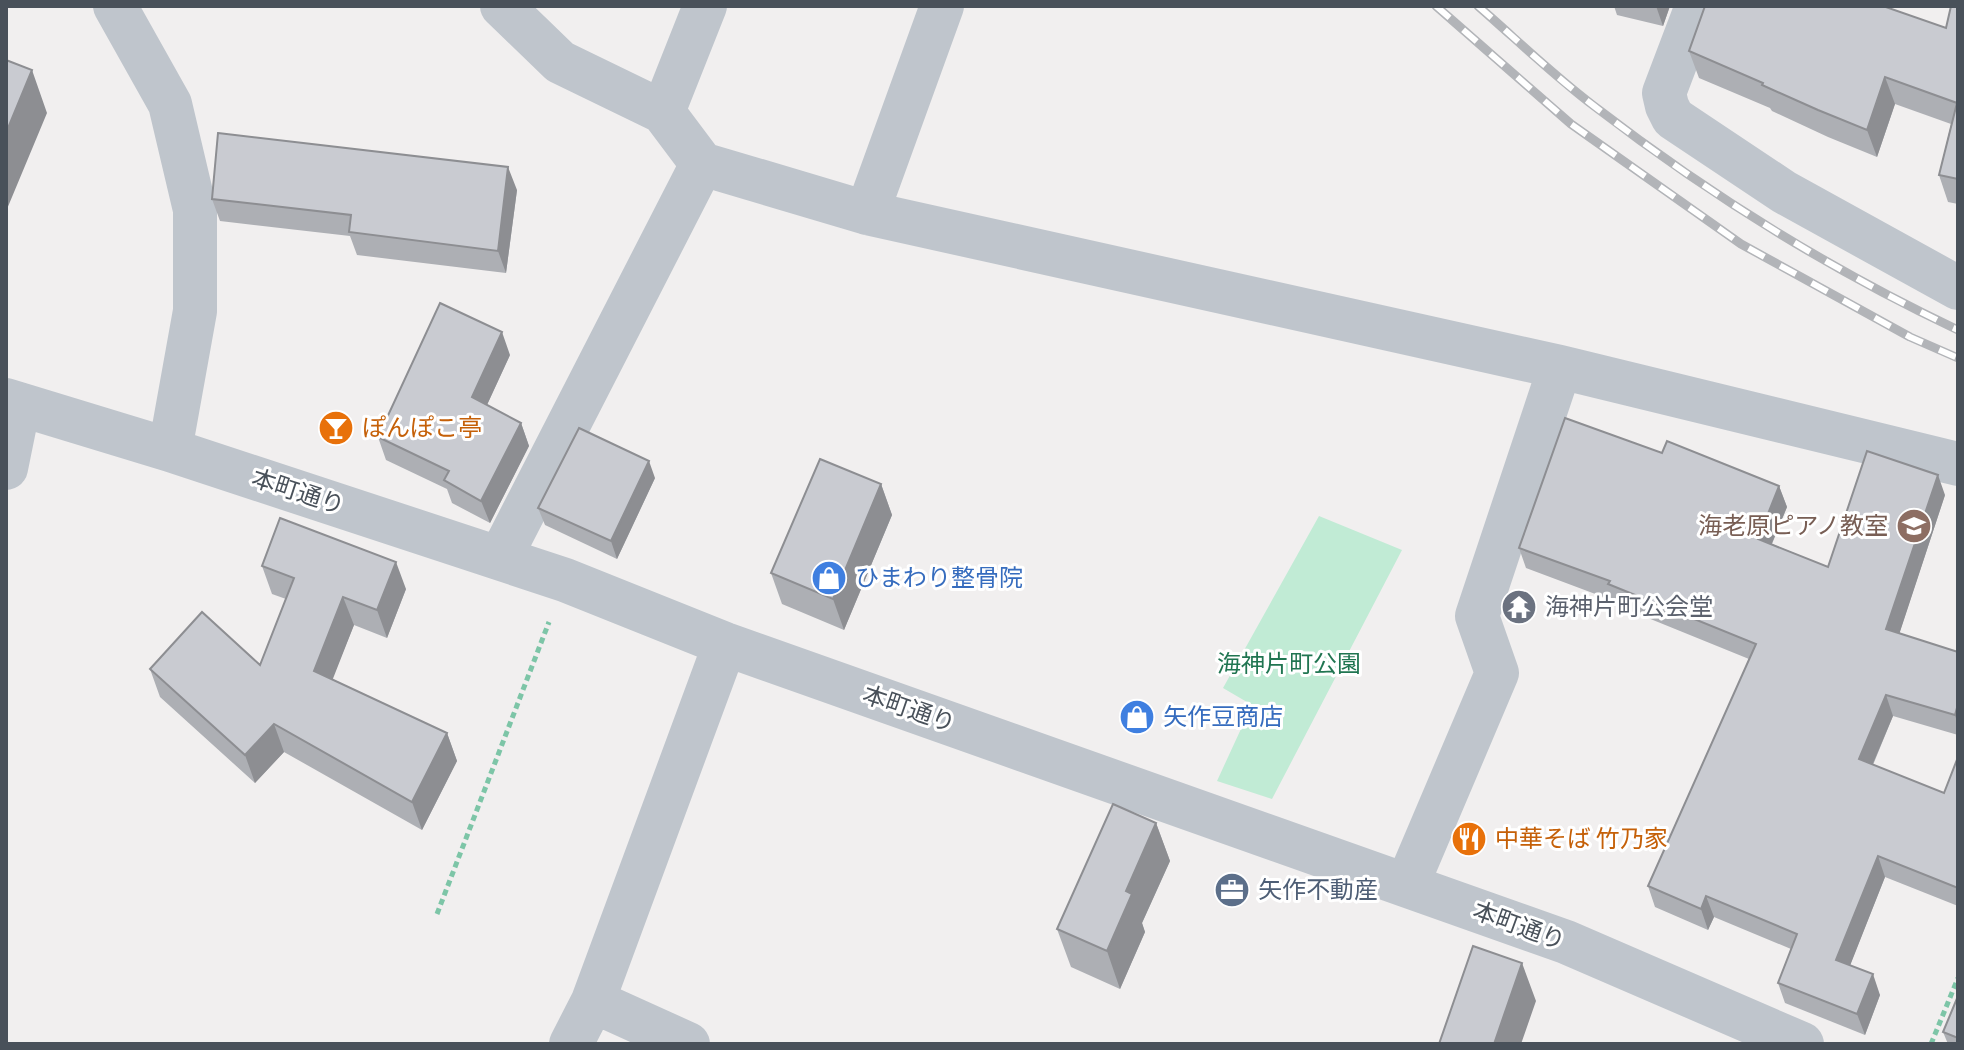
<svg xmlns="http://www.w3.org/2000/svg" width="1964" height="1050" font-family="Barlow,'Noto Sans JP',sans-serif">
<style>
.green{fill:#c1ebd5}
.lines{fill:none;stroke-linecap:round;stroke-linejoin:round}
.path{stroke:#7dc5a7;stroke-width:5;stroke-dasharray:6 4;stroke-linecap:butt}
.minor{stroke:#bfc5cc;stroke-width:44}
.rail-casing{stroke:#b2b4b8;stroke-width:9}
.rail{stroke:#fff;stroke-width:6;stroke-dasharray:18;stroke-linecap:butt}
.wall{fill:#adafb4}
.shaded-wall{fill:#8d8e92}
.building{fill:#c9cbd1;stroke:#8d8e92;stroke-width:2}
.labels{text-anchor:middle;stroke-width:6;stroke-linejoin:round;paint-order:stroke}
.food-label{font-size:24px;fill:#c56008;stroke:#fff;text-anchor:start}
.street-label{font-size:24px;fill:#49515a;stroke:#fff}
.education-label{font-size:24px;fill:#785e54;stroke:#fff;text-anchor:end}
.shop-label{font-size:24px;fill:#366cbe;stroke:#fff;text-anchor:start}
.worship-label{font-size:24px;fill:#5b616d;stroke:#fff;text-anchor:start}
.park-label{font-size:24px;fill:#207551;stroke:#fff}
.service-label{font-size:24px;fill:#4e5e75;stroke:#fff;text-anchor:start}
</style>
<rect width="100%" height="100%" fill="#f1efef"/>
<path class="green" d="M 1319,516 L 1402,550 L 1272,799 L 1217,781 L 1252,705 L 1223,688 Z"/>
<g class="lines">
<path class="path" d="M 437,914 L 549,622
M 1931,1044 L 1958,978"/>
<path class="minor" d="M 115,6 L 170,104 L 195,210 L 195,311 L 170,450
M 502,6 L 560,62 L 663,112 L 702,164 L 867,213 L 1560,367 L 1958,464
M 1697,6 L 1664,93 L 1667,106 L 1673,118 L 1784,192 L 1958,288
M 663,112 L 705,6
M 867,213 L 942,6
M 6,400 L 170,450 L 565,580 L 725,644 L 1566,942 L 1802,1044
M 6,468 L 19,404
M 500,558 L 702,164
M 1407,885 L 1497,673 L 1477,616 L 1560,367
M 593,1001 L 688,1044
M 571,1044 L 593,1001 L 725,644"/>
<defs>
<path id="rail" d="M 1436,6 L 1571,124 L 1741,244 L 1910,337 L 1958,358
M 1478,6 C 1516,39 1553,75 1594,106 C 1707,193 1829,269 1958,330"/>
</defs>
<use href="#rail" class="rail-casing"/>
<use href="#rail" class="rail"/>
</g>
<path class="wall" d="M 1614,6 L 1670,6 L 1663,26 L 1617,15 Z
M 1958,6 L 1958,204 L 1948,202 L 1939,175 L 1951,124 L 1895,104 L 1877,157 L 1828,137 L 1772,111 L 1770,108 L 1699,78 L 1689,51 L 1704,11 L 1946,28 Z
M 517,190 L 506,273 L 357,255 L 350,236 L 220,221 L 212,199 Z
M 510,355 L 487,405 L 521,423 L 529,446 L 490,523 L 452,503 L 447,489 L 386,460 L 378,437 Z
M 1662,453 L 1779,486 L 1787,507 L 1772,544 L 1828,567 L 1945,495 L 1899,634 L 1958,652 L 1958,735 L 1893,716 L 1873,765 L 1944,793 L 1958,757 L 1958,906 L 1885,877 L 1850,965 L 1880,995 L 1865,1035 L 1785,1003 L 1778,983 L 1791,949 L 1714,917 L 1708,930 L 1655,907 L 1648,886 L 1749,659 L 1616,605 L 1614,601 L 1526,568 L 1519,548 Z
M 655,478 L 617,559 L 545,525 L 538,508 Z
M 881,484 L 892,515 L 844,630 L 782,604 L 771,573 Z
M 262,566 L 406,589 L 387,638 L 354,625 L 332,679 L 447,733 L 457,761 L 422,830 L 284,752 L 255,783 L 160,697 L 150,669 L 260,665 L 286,599 L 272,594 Z
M 1156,823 L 1170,861 L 1142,923 L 1145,932 L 1120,989 L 1071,967 L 1057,929 Z
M 1958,996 L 1958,1044 L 1948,1044 L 1943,1032 Z"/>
<path class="shaded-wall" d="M 1656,6 L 1670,6 L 1663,26 Z
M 32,70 L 47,113 L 7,209 L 6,205 L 6,133 Z
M 1885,77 L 1895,104 L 1877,157 L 1867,130 Z
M 508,167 L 517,190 L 506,273 L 498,251 Z
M 502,332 L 510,355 L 480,420 L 472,397 Z
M 521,423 L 529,446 L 490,523 L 481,501 Z
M 649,461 L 655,478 L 617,559 L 611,541 Z
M 1938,475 L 1945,495 L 1894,650 L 1886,629 Z
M 881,484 L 892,515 L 844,630 L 833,599 Z
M 1779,486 L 1787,507 L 1765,560 L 1758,539 Z
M 396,562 L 406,589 L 387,638 L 377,610 Z
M 343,597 L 354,625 L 325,699 L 314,671 Z
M 1886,695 L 1893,716 L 1866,780 L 1859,759 Z
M 1958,704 L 1958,725 L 1955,715 Z
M 274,724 L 284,752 L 255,783 L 245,755 Z
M 447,733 L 457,761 L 422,830 L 412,802 Z
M 1156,823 L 1170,861 L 1142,923 L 1145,932 L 1120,989 L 1107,951 L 1126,891 Z
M 1878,856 L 1885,877 L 1844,981 L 1836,960 Z
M 1706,896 L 1714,917 L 1708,930 L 1701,909 Z
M 1522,963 L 1536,1001 L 1521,1044 L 1494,1044 Z
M 1873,974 L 1880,995 L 1865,1035 L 1857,1014 Z"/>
<path class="building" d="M 1705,6 L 1883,6 L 1946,28 L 1951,6 L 1958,6 L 1958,179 L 1939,175 L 1957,103 L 1885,77 L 1867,130 L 1818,110 L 1762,85 L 1763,83 L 1689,51 Z
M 6,60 L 32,70 L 6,133 Z
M 218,133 L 508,167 L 498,251 L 349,232 L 351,215 L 212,199 Z
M 440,303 L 502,332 L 472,397 L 521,423 L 481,501 L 444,480 L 449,471 L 378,437 Z
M 1565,418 L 1662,453 L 1667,441 L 1779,486 L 1758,539 L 1828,567 L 1867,451 L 1938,475 L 1886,629 L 1958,652 L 1958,704 L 1955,715 L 1886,695 L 1859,759 L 1944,793 L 1958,757 L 1958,888 L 1878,856 L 1836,960 L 1873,974 L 1857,1014 L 1778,983 L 1797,934 L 1706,896 L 1701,909 L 1648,886 L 1756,644 L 1608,584 L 1610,581 L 1519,548 Z
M 579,428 L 649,461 L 611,541 L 538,508 Z
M 820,459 L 881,484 L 833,599 L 771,573 Z
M 280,518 L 396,562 L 377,610 L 343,597 L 314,671 L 447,733 L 412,802 L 274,724 L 245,755 L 150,669 L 202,612 L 260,665 L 294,578 L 262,566 Z
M 1113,804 L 1156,823 L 1126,891 L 1132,894 L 1107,951 L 1057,929 Z
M 1473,946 L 1522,963 L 1494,1044 L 1439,1044 Z
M 1958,996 L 1958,1038 L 1943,1032 Z"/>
<defs>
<symbol id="bar-disc" viewBox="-11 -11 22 22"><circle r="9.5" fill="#e8710a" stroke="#fff"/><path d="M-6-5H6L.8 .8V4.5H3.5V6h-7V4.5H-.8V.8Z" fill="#fff"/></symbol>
<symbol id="school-disc" viewBox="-11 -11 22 22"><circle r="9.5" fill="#8d6e63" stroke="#fff"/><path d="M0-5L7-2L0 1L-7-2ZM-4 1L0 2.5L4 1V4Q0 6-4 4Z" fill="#fff"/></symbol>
<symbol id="shop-disc" viewBox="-11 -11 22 22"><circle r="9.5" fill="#3f7fe0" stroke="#fff"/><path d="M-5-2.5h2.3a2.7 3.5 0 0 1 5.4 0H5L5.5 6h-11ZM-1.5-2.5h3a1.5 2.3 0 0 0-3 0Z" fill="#fff"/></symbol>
<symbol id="temple-disc" viewBox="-11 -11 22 22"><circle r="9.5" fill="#6b7280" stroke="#fff"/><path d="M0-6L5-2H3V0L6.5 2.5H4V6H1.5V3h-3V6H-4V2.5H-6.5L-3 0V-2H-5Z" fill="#fff"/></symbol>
<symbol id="restaurant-disc" viewBox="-11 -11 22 22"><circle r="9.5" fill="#e8710a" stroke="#fff"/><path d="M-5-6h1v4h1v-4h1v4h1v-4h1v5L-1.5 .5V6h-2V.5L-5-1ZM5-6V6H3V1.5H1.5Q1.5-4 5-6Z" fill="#fff"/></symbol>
<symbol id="office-disc" viewBox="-11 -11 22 22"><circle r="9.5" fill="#5c6f8a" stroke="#fff"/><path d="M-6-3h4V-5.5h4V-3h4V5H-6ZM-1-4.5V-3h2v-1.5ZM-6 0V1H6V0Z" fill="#fff"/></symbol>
</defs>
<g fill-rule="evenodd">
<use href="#bar-disc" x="316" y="408" width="40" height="40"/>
<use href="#school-disc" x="1894" y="506" width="40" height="40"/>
<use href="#shop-disc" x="809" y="558" width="40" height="40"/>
<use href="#temple-disc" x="1499" y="587" width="40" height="40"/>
<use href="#shop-disc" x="1117" y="697" width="40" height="40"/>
<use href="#restaurant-disc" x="1449" y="819" width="40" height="40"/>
<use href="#office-disc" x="1212" y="870" width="40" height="40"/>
</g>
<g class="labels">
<g class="food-label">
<text x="362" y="436">ぽんぽこ亭</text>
<text x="1495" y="847">中華そば 竹乃家</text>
</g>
<g class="street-label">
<text transform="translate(298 492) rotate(18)" y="8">本町通り</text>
<text transform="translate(909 709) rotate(19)" y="8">本町通り</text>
<text transform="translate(1519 926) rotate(20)" y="8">本町通り</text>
</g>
<g class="education-label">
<text x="1888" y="534">海老原ピアノ教室</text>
</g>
<g class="shop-label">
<text x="855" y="586">ひまわり整骨院</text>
<text x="1163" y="725">矢作豆商店</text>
</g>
<g class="worship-label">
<text x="1545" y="615">海神片町公会堂</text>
</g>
<g class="park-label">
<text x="1289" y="672">海神片町公園</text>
</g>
<g class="service-label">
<text x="1258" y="898">矢作不動産</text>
</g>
</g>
<rect width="1964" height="1050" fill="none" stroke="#49515a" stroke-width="16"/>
</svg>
